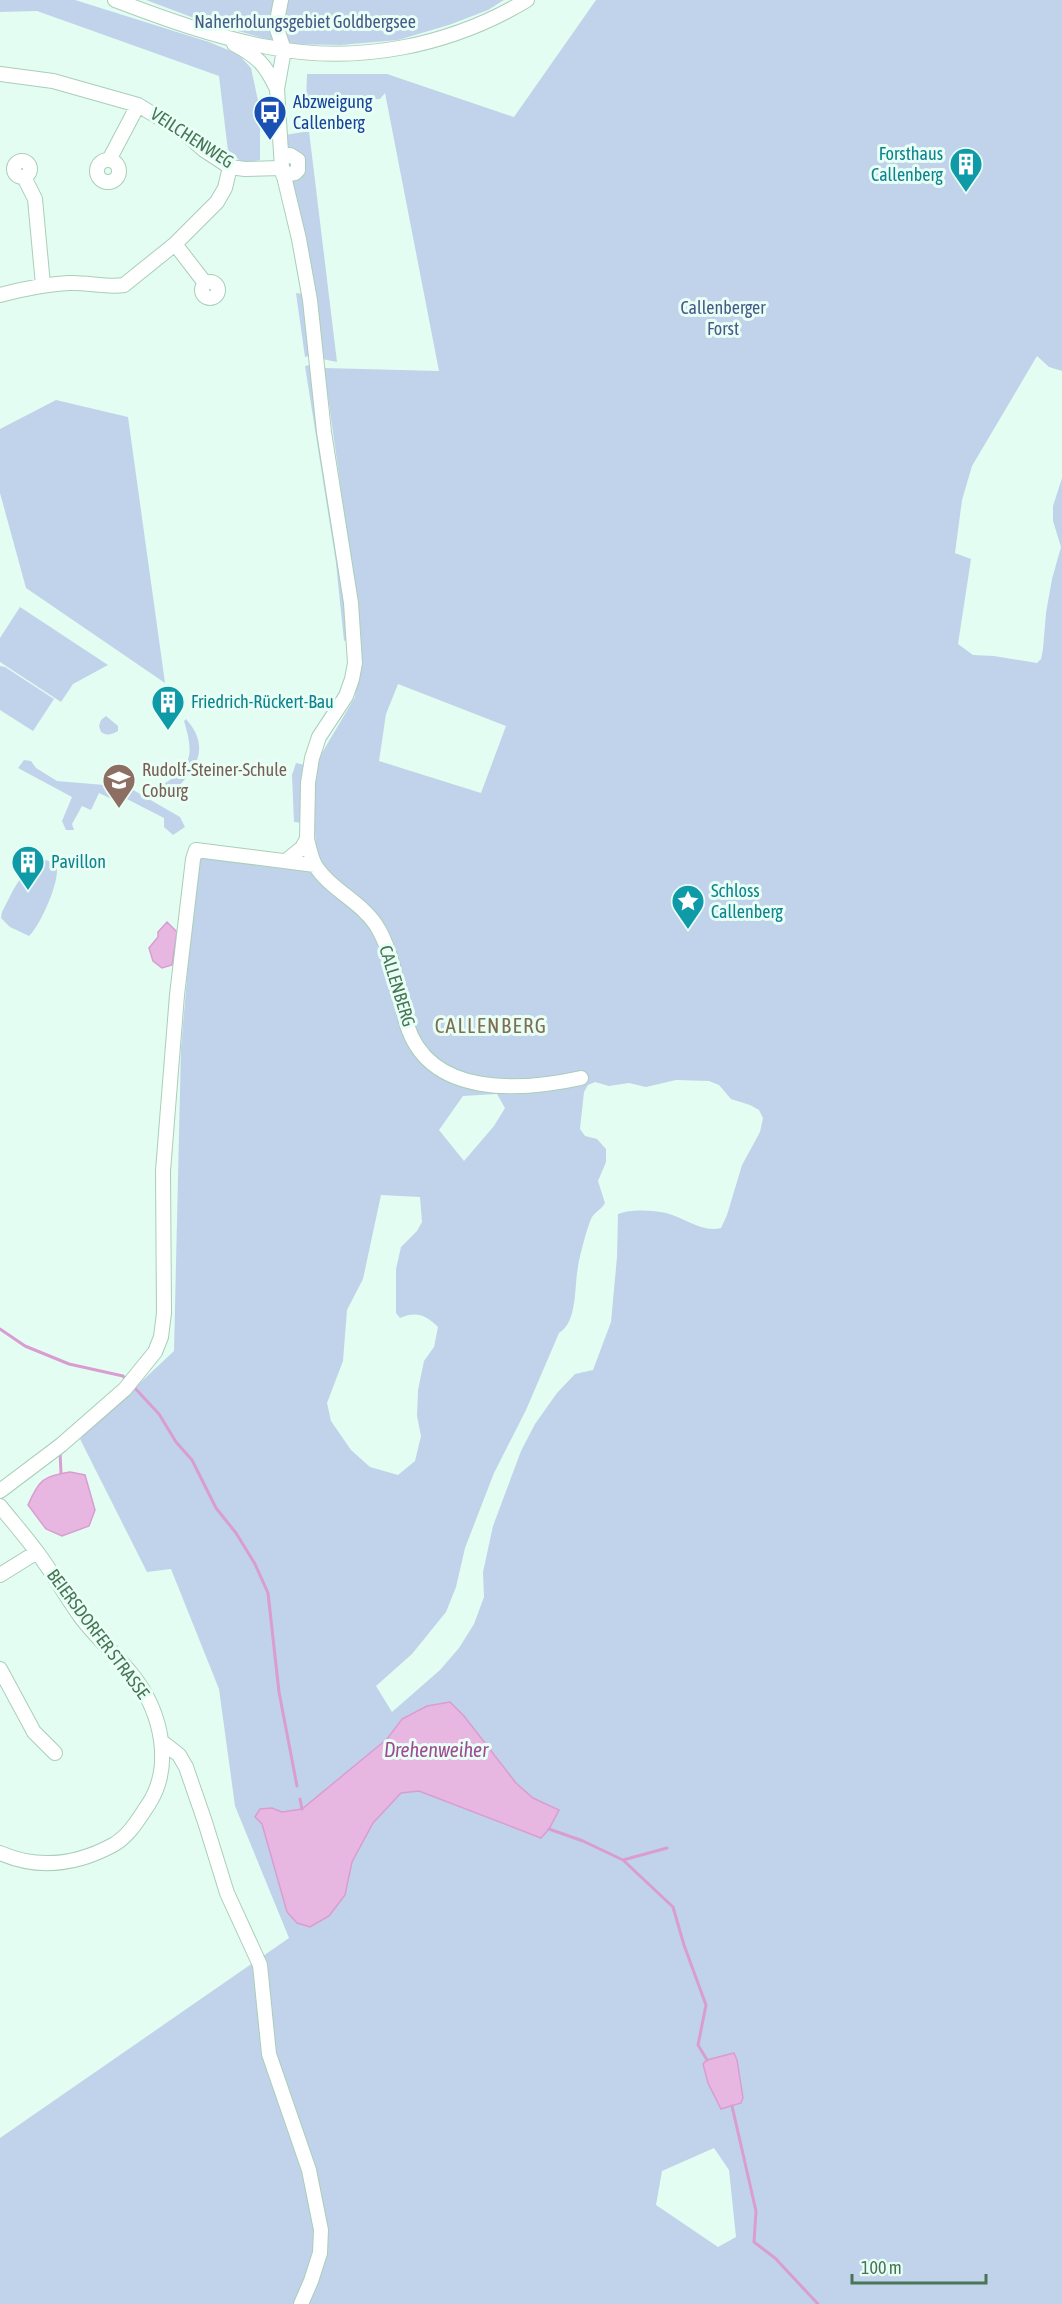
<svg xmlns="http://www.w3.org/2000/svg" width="1062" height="2304" font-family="'Asap Condensed',sans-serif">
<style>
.green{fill:#c1d3ea;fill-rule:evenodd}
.water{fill:#e7b7e1;stroke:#d99dd1;stroke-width:1.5}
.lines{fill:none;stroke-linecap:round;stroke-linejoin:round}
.stream{stroke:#d99dd1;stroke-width:3}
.minor-casing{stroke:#a9ceb9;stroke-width:16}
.minor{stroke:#fff;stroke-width:14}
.labels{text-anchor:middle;stroke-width:6;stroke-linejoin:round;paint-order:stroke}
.park-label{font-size:18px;fill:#455a87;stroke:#e9fff6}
.transit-label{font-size:18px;fill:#164399;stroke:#e9fff6;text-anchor:start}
.street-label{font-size:18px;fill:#487557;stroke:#e9fff6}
.culture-label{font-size:18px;fill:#0d838f;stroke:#e9fff6;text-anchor:start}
.education-label{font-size:18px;fill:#785e54;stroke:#e9fff6;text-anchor:start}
.water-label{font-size:20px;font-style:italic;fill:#9f4a92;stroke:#e9fff6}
.quarter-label{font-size:21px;letter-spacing:1.5px;fill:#7e6f53;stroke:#e9fff6}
</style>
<rect width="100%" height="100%" fill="#e3fdf2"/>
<path class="green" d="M 0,0 L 75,0 L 209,42 L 238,54 L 251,68 L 260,110 L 260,160 L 243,163 L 228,151 L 219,76 L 37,11 L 0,12 Z
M 146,0 L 504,0 L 488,10 L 449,25 L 398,40 L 341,45 L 285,44 L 202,21 Z
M 596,0 L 1062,0 L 1062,371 L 1049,367 L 1037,356 L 972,466 L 962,500 L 955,553 L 971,559 L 958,644 L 973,655 L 994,656 L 1037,663 L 1041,659 L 1043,649 L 1046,613 L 1052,579 L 1061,547 L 1053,521 L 1053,506 L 1062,478 L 1062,2304 L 0,2304 L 0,2138 L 289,1938 L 235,1806 L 219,1689 L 171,1569 L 147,1572 L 80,1439 L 174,1351 L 181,1048 L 197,861 L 207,855 L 243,860 L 317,857 L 312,797 L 319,758 L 355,697 L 361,633 L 324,368 L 439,371 L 385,93 L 380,99 L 306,102 L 307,74 L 387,74 L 514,117 ZM 398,684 L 506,726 L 481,793 L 379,761 L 386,714 ZM 676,1080 L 709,1081 L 719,1085 L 731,1099 L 750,1105 L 759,1110 L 763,1118 L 760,1132 L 742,1165 L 727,1215 L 721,1228 C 702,1233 683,1217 666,1213 C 653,1210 630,1209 618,1214 L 617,1257 L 611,1322 L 593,1370 L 575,1374 L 557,1393 L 535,1424 L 521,1451 L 493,1526 L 483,1572 L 484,1597 L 474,1624 L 459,1648 L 440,1670 L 392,1712 L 376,1686 L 412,1654 L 446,1612 L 456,1587 L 465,1548 L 494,1473 L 526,1410 L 559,1333 C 578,1322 574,1286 578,1267 C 579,1258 588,1224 592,1217 C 596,1211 602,1209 605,1203 L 598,1181 L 606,1162 L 606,1149 L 597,1139 L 585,1136 L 580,1129 L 584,1092 L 588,1085 L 595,1082 L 609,1086 L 629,1083 L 646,1087 ZM 497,1094 L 505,1108 L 494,1126 L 464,1161 L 439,1130 L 463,1096 ZM 381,1195 L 420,1197 L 422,1222 L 417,1231 L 401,1247 L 396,1269 L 396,1313 L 400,1318 C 416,1311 426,1315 438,1327 L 434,1347 L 424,1361 L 418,1390 L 417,1416 L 421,1436 L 415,1461 L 398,1475 L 370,1467 L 351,1450 L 331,1421 L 327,1403 L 343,1361 L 347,1310 L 363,1279 ZM 464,1716 L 516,1783 L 533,1798 L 541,1838 L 419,1791 L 401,1793 L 373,1823 L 352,1862 L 345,1895 L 287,1912 L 262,1824 L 272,1808 L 282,1812 L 302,1809 L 387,1739 L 402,1719 ZM 737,2060 L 743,2098 L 741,2103 L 721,2108 ZM 714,2148 L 729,2170 L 736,2237 L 718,2247 L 656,2205 L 662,2171 Z
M 309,131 L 337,362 L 322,359 L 289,183 L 303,173 L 300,155 C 291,150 284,146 285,135 Z
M 296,293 L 303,294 L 312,355 L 305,357 Z
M 310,365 L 314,370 L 350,639 L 344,641 L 336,563 L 305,366 Z
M 56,400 L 128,417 L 165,683 L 26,588 L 0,493 L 0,429 Z
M 20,607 L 108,665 L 73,684 L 61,702 L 0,662 L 0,638 Z
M 0,666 L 5,667 L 54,699 L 33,731 L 0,710 Z
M 106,716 L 118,726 L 118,731 C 111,735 108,736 101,732 L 99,726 L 101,720 Z
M 186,719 C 202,737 204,755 189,774 C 182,783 179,788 168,791 L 165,783 C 194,766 193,751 184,721 Z
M 24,760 L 31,761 L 36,768 L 57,781 L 128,787 L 180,817 L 185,827 L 173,835 L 164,827 L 164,818 L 121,796 L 116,801 L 99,793 L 91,810 L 82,806 L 72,824 L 74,830 L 66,830 L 62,821 L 72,797 L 18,768 Z
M 296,763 L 305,765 L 304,823 L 294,822 L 292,775 Z
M 46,860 L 56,864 C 62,878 40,926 29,936 L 10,927 L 1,918 L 2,912 C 13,892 22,865 46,860 Z"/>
<path class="water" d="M 167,922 L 177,932 L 172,965 L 162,968 L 153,961 L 149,948 L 158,937 L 158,932 Z
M 70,1472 L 85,1475 L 95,1510 L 89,1526 L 62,1536 L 46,1529 L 28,1505 C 39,1480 43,1476 70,1472 Z
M 450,1702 L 464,1716 L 516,1783 L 533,1798 L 559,1810 L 549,1829 L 541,1838 L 419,1791 L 401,1793 L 373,1823 L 352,1862 L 345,1895 L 329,1916 L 310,1927 L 297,1923 L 287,1912 L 262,1824 L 255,1817 L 260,1809 L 272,1808 L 282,1812 L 302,1809 L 387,1739 L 402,1719 L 427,1706 Z
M 734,2053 L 737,2060 L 743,2098 L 741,2103 L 721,2109 L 708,2083 L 703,2064 L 707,2060 Z"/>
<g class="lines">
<path class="stream" d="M 0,1329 L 25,1346 L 69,1364 L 123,1376 L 127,1381
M 132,1385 L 159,1414 L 176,1442 L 192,1460 L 216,1508 L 236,1533 L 255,1564 L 268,1593 L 279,1692 L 297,1786
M 82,1435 L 129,1394
M 60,1452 L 61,1473
M 300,1799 L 302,1809
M 549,1829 L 583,1841 L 623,1860 L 673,1907 L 684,1945 L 706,2005 L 698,2045 L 707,2060
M 623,1860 L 667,1848
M 732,2106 L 756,2211 L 754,2242 L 775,2258 L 818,2304"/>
<defs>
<path id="minor" d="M 115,0 C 165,19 215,37 268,47 C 357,65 450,46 527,0
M 281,0 L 276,26 L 284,50
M 234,44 C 258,57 265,64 277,89
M 284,50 L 277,89 L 282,168 L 299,239 L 310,300 L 324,432 L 351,603 L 355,663 L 352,679 L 346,696 L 319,737 L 312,758 L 308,783 L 307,839 L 302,848 L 287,860
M 0,74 L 53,81 L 138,105 L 186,134 L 204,150 L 230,167 L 245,169 L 282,168
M 281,155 L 290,155 L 298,160 L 298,170 L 295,173 L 283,175
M 109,160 L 138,105
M97 171a11 11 0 1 1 22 0a11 11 0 1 1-22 0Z
M14 169a8 8 0 1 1 16 0a8 8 0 1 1-16 0Z
M 24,177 L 35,199 L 43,285
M 175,244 L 205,283
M202 290a8 8 0 1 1 16 0a8 8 0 1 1-16 0Z
M 0,295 C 23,289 46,284 69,283 C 87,282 107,288 124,285 L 175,244 L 217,202 L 225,188 L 230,167
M 307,839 C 309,847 311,857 315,865 C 331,891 365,903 379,930 C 395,959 398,994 407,1025 C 430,1098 522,1091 581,1078
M 0,1491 L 61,1445 L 125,1389 L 155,1352 L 161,1337 L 164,1313 L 163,1171 L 177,995 L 193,859 L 196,850 L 315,865
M 0,1506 C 12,1521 25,1536 37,1552 C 52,1572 65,1595 80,1616 C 96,1638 118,1656 134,1677 C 161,1712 174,1766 148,1805 C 138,1820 129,1836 113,1845 C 76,1865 39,1870 0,1853
M 0,1575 L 37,1552
M 0,1669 L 34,1732 L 55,1753
M 161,1741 L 179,1755 L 186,1767 L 205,1822 L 227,1893 L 260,1965 L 269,2054 L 309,2170 L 321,2230 L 320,2253 L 311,2281 L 301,2304"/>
</defs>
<use href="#minor" class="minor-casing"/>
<use href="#minor" class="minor"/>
</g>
<defs>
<symbol id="bus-pin" viewBox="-11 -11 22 30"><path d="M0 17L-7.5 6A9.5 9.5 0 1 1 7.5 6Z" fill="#1a4fb4" stroke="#e9fff6"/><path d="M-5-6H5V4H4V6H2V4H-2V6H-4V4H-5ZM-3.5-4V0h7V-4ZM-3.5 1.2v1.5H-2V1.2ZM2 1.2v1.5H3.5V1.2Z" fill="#fff"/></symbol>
<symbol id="building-pin" viewBox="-11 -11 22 30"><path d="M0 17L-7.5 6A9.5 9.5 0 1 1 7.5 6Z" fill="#0f9aa8" stroke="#e9fff6"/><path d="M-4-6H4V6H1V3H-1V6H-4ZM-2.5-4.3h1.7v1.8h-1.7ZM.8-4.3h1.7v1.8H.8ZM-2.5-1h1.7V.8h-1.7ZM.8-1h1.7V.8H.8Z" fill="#fff"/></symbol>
<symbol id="school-pin" viewBox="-11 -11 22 30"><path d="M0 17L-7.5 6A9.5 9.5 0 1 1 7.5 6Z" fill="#8d6e63" stroke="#e9fff6"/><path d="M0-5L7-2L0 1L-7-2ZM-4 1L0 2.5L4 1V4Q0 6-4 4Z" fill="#fff"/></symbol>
<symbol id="sight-pin" viewBox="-11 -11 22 30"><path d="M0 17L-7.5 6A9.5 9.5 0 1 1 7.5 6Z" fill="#0f9aa8" stroke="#e9fff6"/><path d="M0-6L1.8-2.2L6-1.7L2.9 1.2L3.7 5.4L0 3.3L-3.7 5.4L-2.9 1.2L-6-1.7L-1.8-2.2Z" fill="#fff"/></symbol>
</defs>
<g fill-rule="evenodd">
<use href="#bus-pin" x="251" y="93" width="38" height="52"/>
<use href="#building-pin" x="947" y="145" width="38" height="52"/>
<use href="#building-pin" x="149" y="683" width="38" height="52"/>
<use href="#school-pin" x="100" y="761" width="38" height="52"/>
<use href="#building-pin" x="9" y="843" width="38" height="52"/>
<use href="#sight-pin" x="669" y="882" width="38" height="52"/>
</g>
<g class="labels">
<g class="park-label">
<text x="305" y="28">Naherholungsgebiet Goldbergsee</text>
<text x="723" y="314">Callenberger<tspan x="723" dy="21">Forst</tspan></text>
</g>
<g class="transit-label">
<text x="293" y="108">Abzweigung<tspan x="293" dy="21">Callenberg</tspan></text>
</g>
<g class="street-label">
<text transform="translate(192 138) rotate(33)" y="6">VEILCHENWEG</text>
<text transform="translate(397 986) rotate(73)" y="6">CALLENBERG</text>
<text transform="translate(98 1634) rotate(53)" y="6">BEIERSDORFER STRASSE</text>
</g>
<g class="culture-label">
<text x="943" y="160" text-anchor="end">Forsthaus<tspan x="943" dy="21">Callenberg</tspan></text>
<text x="191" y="708">Friedrich-Rückert-Bau</text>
<text x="51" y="868">Pavillon</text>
<text x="711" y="897">Schloss<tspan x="711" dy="21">Callenberg</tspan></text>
</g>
<g class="education-label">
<text x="142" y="776">Rudolf-Steiner-Schule<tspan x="142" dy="21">Coburg</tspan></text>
</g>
<g class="water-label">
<text x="436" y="1757">Drehenweiher</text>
</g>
<g class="quarter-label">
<text x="491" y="1033">CALLENBERG</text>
</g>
</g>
<path d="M852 2274v9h134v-9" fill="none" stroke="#487557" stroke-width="3"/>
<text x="861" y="2274" font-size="18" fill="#487557" stroke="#e9fff6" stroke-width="4.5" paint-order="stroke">100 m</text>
</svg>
